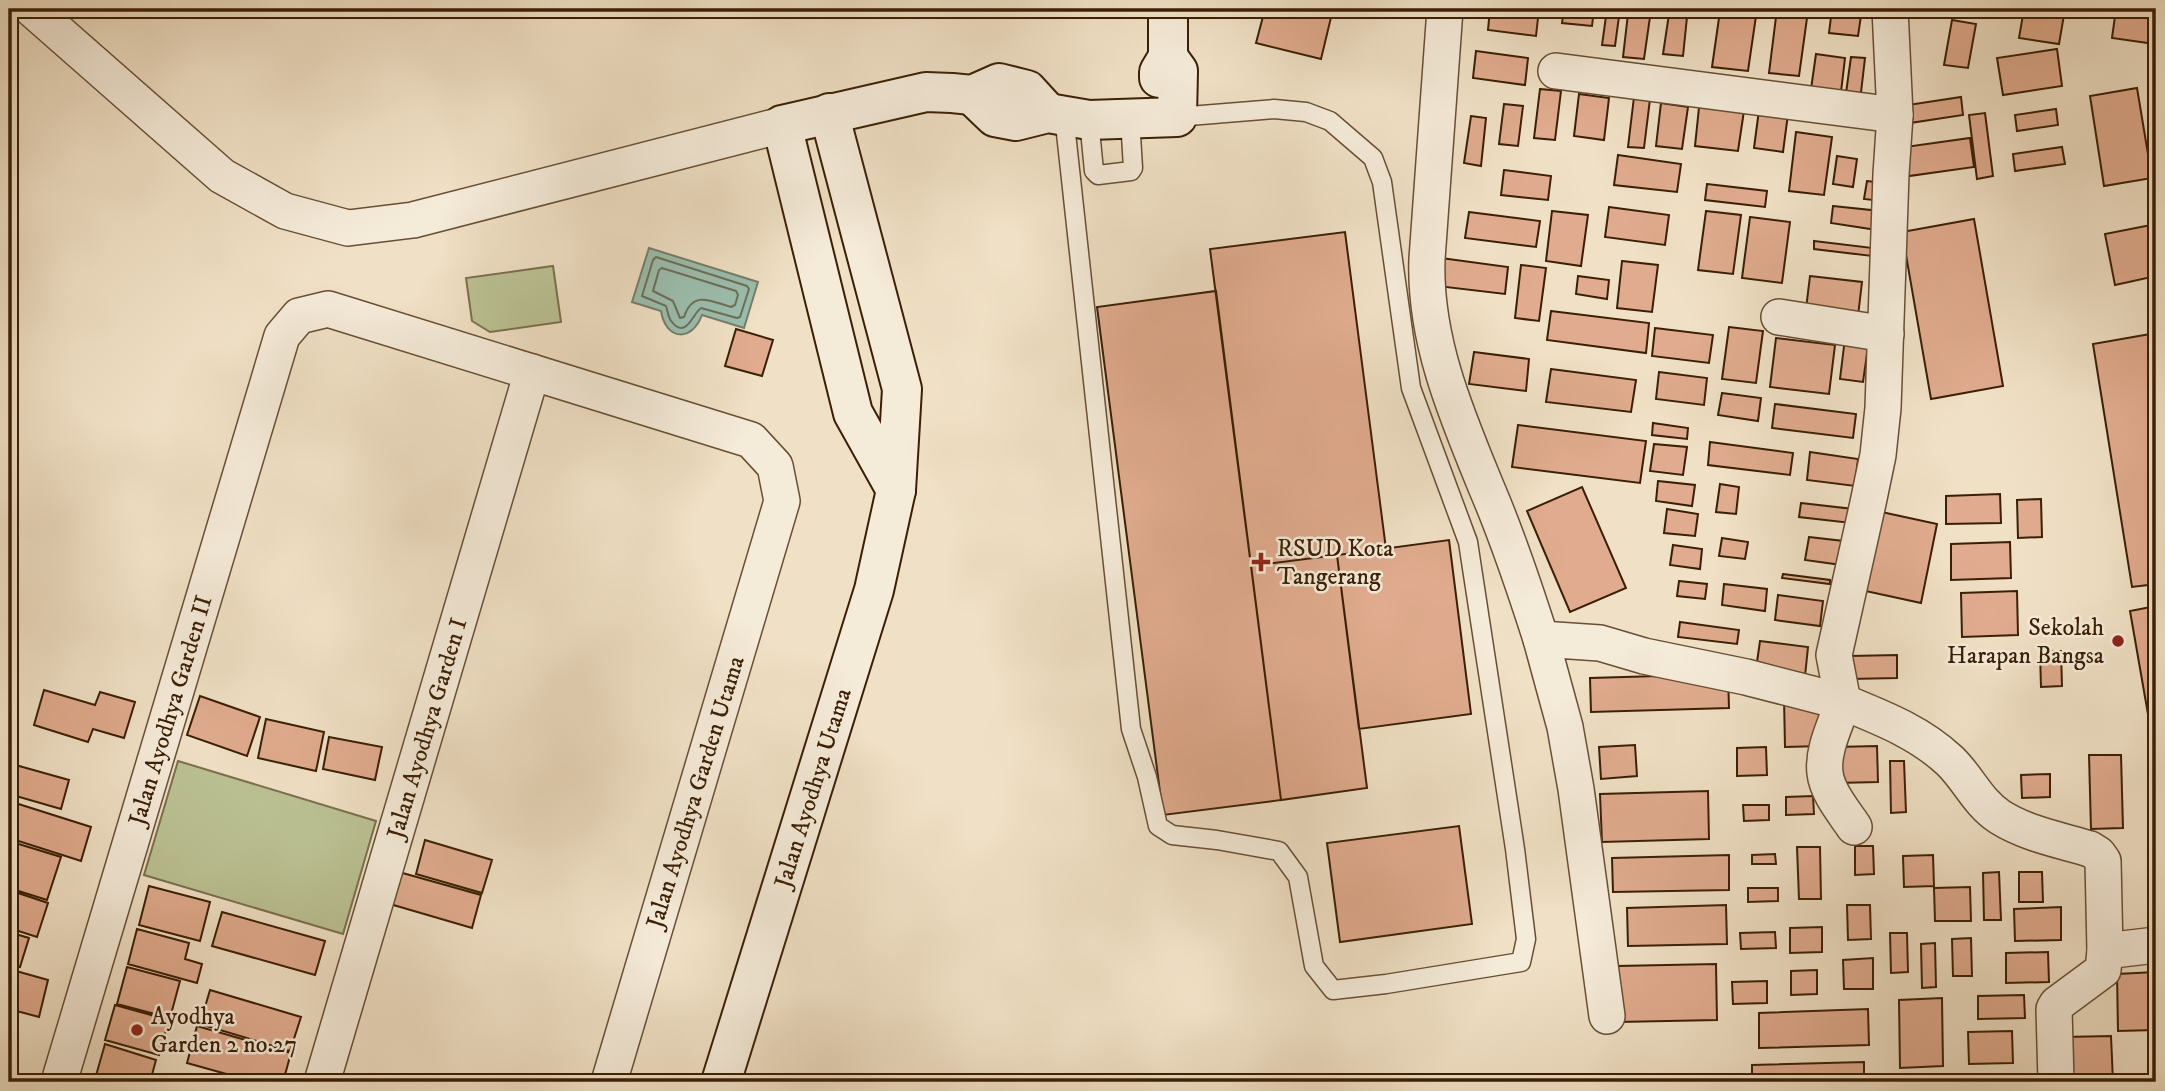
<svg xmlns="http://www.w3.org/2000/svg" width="2165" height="1091" font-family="'IM FELL DW Pica',serif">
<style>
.green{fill:#bbc294;stroke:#7b704c;stroke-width:2}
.water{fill:#9bbeae;stroke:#757e6a;stroke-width:2}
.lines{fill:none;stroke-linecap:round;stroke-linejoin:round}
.shore{stroke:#6b6e59;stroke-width:2}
.building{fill:#e0ab8e;stroke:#3b1f04;stroke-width:2}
.lane-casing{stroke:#684f34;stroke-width:21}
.street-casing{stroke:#684f34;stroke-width:38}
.secondary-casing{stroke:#3b1f04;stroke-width:42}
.lane{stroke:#f5ebd9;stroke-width:18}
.street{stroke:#f5ebd9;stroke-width:35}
.secondary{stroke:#f5ebd9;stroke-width:38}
.poi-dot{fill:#8f2418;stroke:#f5ebd9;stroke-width:2.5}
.labels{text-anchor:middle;stroke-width:5;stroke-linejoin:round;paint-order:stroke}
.poi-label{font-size:24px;fill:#3b1f04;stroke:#f5ebd9;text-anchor:start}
.street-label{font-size:24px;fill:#3b1f04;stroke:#f5ebd9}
</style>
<rect width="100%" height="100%" fill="#f0e0c5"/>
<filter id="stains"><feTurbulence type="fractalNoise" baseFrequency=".00286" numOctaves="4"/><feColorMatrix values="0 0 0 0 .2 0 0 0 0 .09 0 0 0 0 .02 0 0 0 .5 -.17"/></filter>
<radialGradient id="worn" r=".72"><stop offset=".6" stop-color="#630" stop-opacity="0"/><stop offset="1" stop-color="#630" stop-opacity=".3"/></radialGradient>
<path class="green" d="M 553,266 L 561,322 L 490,332 L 472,321 L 466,278 Z
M 178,761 L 376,821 L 343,934 L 144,875 Z"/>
<path class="water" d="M 649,248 L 758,282 L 744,328 L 702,315 C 692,342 666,341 661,311 L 632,302 Z"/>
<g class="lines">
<path class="shore" d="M 656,257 L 747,286 L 749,289 L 740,317 L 737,318 L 701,308 C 693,313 686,340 672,322 C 668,318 668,311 666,306 L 642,296 L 653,260 Z
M 662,268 L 736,291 L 738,295 L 735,305 L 731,307 C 710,301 693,290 684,317 L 680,318 L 673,301 L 653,291 L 659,270 Z"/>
</g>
<path class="building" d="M 1265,9 L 1333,9 L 1321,59 L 1256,43 Z
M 1490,9 L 1539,9 L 1536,36 L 1488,30 Z
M 1564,9 L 1594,9 L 1592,26 L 1562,23 Z
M 1607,9 L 1620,9 L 1615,46 L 1602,45 Z
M 1777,9 L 1808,11 L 1799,76 L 1769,73 Z
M 1832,9 L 1862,9 L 1858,36 L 1829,33 Z
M 2024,9 L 2065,9 L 2059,44 L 2019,38 Z
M 2116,9 L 2156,9 L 2155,44 L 2112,38 Z
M 1720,11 L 1756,16 L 1748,71 L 1712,67 Z
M 1628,14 L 1650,17 L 1644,59 L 1623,57 Z
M 1669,14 L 1687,17 L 1683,56 L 1663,54 Z
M 1952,20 L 1976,24 L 1968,68 L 1944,65 Z
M 2057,49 L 2062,86 L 2003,95 L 1997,58 Z
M 1476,51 L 1528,58 L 1525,85 L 1473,78 Z
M 1816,54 L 1845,58 L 1841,92 L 1811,89 Z
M 1851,57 L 1865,58 L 1860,101 L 1845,100 Z
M 2137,88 L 2152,178 L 2104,186 L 2090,96 Z
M 1540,89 L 1561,91 L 1555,140 L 1534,138 Z
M 1579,94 L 1609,98 L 1604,140 L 1574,136 Z
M 1634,97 L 1650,99 L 1644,148 L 1628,147 Z
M 1961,97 L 1963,115 L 1910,123 L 1908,105 Z
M 1700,98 L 1745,104 L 1738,151 L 1695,146 Z
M 1661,103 L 1688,107 L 1682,149 L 1656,146 Z
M 1504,104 L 1523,106 L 1518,146 L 1499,144 Z
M 2056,109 L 2058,125 L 2017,131 L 2015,115 Z
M 1759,110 L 1788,114 L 1783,152 L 1754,148 Z
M 1985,113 L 1993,176 L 1977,179 L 1969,115 Z
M 1471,116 L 1486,118 L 1481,166 L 1464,163 Z
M 1796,132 L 1832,137 L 1824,195 L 1789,191 Z
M 1970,138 L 1974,167 L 1909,176 L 1905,147 Z
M 2062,147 L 2065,164 L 2015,171 L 2013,154 Z
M 1618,155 L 1681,164 L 1677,192 L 1614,185 Z
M 1837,156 L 1857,159 L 1853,187 L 1833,184 Z
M 1504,170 L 1551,176 L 1548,200 L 1501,195 Z
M 1867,181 L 1883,183 L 1881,201 L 1864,199 Z
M 1707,184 L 1767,191 L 1765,207 L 1705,200 Z
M 1833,206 L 1880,211 L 1877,230 L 1831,223 Z
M 1609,207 L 1669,215 L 1665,245 L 1605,237 Z
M 1552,211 L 1588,215 L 1581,266 L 1546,261 Z
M 1706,211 L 1741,215 L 1733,274 L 1698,270 Z
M 1469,212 L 1540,221 L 1536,247 L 1465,238 Z
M 1750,217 L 1790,222 L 1782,283 L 1742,278 Z
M 1974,219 L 2003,386 L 1931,399 L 1902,232 Z
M 2156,224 L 2156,276 L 2115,285 L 2105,234 Z
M 1345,232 L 1386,549 L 1251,566 L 1210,249 Z
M 1814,241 L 1873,248 L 1872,256 L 1814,249 Z
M 1441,258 L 1508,267 L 1505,294 L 1437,286 Z
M 1622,261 L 1658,265 L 1652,312 L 1617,308 Z
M 1521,265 L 1546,268 L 1539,321 L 1515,318 Z
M 1578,276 L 1609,280 L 1607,299 L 1576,294 Z
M 1810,276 L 1862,282 L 1858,316 L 1806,309 Z
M 1216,291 L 1281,800 L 1163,815 L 1097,307 Z
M 1551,311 L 1649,323 L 1646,353 L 1547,340 Z
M 1729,327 L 1763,331 L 1756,383 L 1722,379 Z
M 1655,328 L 1713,335 L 1709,363 L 1652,356 Z
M 736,329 L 773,340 L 762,376 L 725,366 Z
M 1846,330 L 1870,333 L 1863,382 L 1840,379 Z
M 2156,333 L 2156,584 L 2132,587 L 2093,344 Z
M 1776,338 L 1835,345 L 1829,394 L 1770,387 Z
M 1474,352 L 1529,359 L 1526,391 L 1469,384 Z
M 1551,369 L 1636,380 L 1631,412 L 1546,402 Z
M 1659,372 L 1707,378 L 1704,405 L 1656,399 Z
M 1722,393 L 1761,398 L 1758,421 L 1718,415 Z
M 1775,404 L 1856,414 L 1853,438 L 1772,428 Z
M 1653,423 L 1688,428 L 1687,439 L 1652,435 Z
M 1518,425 L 1646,441 L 1640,483 L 1512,467 Z
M 1710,442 L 1793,453 L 1790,475 L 1708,465 Z
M 1654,444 L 1687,447 L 1683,475 L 1650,471 Z
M 1810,452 L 1858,459 L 1855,486 L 1807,480 Z
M 1658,481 L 1695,485 L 1692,506 L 1656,501 Z
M 1720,484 L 1739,487 L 1736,514 L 1716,512 Z
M 1582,487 L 1626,588 L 1570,612 L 1527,511 Z
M 2000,494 L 2001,523 L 1946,524 L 1946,496 Z
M 2041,499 L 2042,537 L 2018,538 L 2017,500 Z
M 1801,503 L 1853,509 L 1851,523 L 1799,517 Z
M 1667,509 L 1698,514 L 1695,536 L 1664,533 Z
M 1877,511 L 1937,524 L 1921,603 L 1861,590 Z
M 1809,537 L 1852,542 L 1849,566 L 1805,560 Z
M 1722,538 L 1748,542 L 1745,559 L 1719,556 Z
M 1449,540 L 1471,714 L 1359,729 L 1337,555 Z
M 2010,542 L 2011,578 L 1951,580 L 1951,544 Z
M 1673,545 L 1702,549 L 1700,569 L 1670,565 Z
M 1337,555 L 1367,788 L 1281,800 L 1251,566 Z
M 1783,574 L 1830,580 L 1830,584 L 1782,578 Z
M 1679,581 L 1707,584 L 1705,599 L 1677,596 Z
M 1724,584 L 1767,589 L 1765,611 L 1722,605 Z
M 2017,591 L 2018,635 L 1962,637 L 1961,593 Z
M 1778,595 L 1823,601 L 1820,626 L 1775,620 Z
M 2156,606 L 2156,760 L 2130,611 Z
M 1680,622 L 1739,630 L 1737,644 L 1678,637 Z
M 1760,641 L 1808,647 L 1805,676 L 1756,669 Z
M 2061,651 L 2062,686 L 2041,687 L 2040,652 Z
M 1897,655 L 1897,678 L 1850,679 L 1850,656 Z
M 1728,674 L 1729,708 L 1591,712 L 1590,678 Z
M 44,690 L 95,705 L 100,692 L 135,702 L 124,738 L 93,729 L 88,742 L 34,725 Z
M 200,696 L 260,717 L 247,756 L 187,735 Z
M 1821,697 L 1822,746 L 1785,747 L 1784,698 Z
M 266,719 L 324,732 L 316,771 L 258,758 Z
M 329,737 L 382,747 L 375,780 L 323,769 Z
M 1635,745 L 1637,776 L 1601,779 L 1599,747 Z
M 1877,746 L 1878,782 L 1836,783 L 1835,747 Z
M 1766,747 L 1767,775 L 1737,776 L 1737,748 Z
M 2089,755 L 2121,755 L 2123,828 L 2091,829 Z
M 1890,761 L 1904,761 L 1906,812 L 1891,813 Z
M 12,764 L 69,780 L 61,809 L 9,794 L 9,778 Z
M 2050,774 L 2050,797 L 2022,798 L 2021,775 Z
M 1708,791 L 1709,839 L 1602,842 L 1600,794 Z
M 1813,796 L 1814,814 L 1786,815 L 1786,797 Z
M 9,801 L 91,827 L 81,861 L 9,838 Z
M 1743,805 L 1769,805 L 1769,820 L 1744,821 Z
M 1459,826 L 1472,924 L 1340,942 L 1327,843 Z
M 425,840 L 492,860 L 482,893 L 416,874 Z
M 9,841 L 61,857 L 47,900 L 9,888 Z
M 1855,846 L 1873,846 L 1874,874 L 1855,875 Z
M 1797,847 L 1820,847 L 1821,899 L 1799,899 Z
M 1775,854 L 1776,864 L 1752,864 L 1752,855 Z
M 1729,855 L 1729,890 L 1613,892 L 1612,858 Z
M 1933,855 L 1934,886 L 1904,887 L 1903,856 Z
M 399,872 L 481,895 L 472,928 L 390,904 Z
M 1999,872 L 2001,920 L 1984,920 L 1983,873 Z
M 2019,872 L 2042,872 L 2043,902 L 2019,902 Z
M 149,886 L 210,902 L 200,941 L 139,925 Z
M 1970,887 L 1971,921 L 1935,921 L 1934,888 Z
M 1748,888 L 1778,888 L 1778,901 L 1748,902 Z
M 9,890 L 48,903 L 37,937 L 9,928 Z
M 1726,905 L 1727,944 L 1628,946 L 1627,908 Z
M 1847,905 L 1870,905 L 1871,939 L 1848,940 Z
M 2061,907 L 2061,940 L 2015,941 L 2014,909 Z
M 222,912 L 325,941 L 315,975 L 212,946 Z
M 1822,927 L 1822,952 L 1790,953 L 1790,928 Z
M 137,929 L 189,943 L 185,959 L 202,964 L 197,983 L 128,964 Z
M 9,932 L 29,938 L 20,967 L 9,964 Z
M 1775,932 L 1776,948 L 1741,949 L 1740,933 Z
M 1890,933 L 1907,933 L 1908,972 L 1891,973 Z
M 1971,938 L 1972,976 L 1953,976 L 1952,939 Z
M 1935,943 L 1936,987 L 1922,988 L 1921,944 Z
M 2048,952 L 2049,982 L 2006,983 L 2006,953 Z
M 1873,958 L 1873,989 L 1844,989 L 1843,960 Z
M 1716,964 L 1717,1020 L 1618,1022 L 1617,966 Z
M 127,967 L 180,981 L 170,1018 L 117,1004 Z
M 9,969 L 48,980 L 39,1017 L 9,1009 Z
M 1817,970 L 1817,994 L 1791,995 L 1791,971 Z
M 2156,972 L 2156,1030 L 2118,1031 L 2117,974 Z
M 1767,981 L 1767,1003 L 1733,1004 L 1732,982 Z
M 210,990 L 301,1017 L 290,1051 L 200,1024 Z
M 2024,995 L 2025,1018 L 1978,1019 L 1978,996 Z
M 1942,998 L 1943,1066 L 1900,1068 L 1899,1000 Z
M 115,1005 L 169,1020 L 159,1055 L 105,1040 Z
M 1868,1009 L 1869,1045 L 1759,1048 L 1759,1013 Z
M 197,1026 L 291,1053 L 283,1082 L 255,1082 L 187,1063 Z
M 2012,1031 L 2013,1063 L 1969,1064 L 1968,1032 Z
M 2111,1036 L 2113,1082 L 2065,1082 L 2064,1037 Z
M 105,1044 L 156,1060 L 150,1082 L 106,1082 L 95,1079 Z
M 1864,1062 L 1864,1082 L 1752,1082 L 1752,1065 Z
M 2018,1077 L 2018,1082 L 1965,1082 L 1965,1078 Z"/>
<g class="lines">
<defs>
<path id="lane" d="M 1064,115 L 1131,729 L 1147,777 L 1158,826 L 1172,835 L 1217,840 L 1279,851 L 1298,877 L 1314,966 L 1333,990 L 1386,984 L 1521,962 L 1526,939 L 1515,849 L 1468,542 L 1411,388 L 1382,182 L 1373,158 L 1330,121 L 1306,112 L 1274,109 L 1177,117
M 1089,120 L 1094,171 L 1098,175 L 1131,171 L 1133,168 L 1130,119"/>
<g id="street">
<path d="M 32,9 L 222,176 L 285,211 L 348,228 L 413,220 L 782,125"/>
<path d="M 1445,9 L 1427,259 C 1424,340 1457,416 1487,489 C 1508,538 1525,589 1541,639"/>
<path d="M 1890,9 L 1895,115 L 1891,174 L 1883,408 L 1878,455 L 1868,503 L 1834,655 L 1843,702 C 1882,718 1919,732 1950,761 C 1968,778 1978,803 2000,817 C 2027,834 2060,840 2090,849 L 2098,854 L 2103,861 L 2105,951 L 2103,970 L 2057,1004 L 2054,1009 L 2056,1082"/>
<path d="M 1556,71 L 1895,115"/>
<path d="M 1779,317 L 1886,334"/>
<path d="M 2105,951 L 2156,945"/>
<path d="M 1607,1016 L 1576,789 L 1565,727 L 1541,639 L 1600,643 L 1644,656 L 1746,677 L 1843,702 C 1836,724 1822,750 1825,773 C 1827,792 1844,812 1854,827"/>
<path id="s1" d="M 59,1082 L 282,336 L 299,316 L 328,309 L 751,440 L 775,466 L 782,501 L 609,1082"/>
<path id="s2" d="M 322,1082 L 532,372"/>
</g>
<g id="secondary">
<path d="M 1159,78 L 1159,72 L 1168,57 L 1168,9"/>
<path d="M 972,95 L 995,117 L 1016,121 L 1048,113 L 1089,120 L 1177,117 L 1178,71 L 1168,57"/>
<path d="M 896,490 L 853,413 L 782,125 L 926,92 L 952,93 L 972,95 L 999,83 L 1027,90 L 1048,113"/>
<path id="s3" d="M 721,1082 L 874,590 L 896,490 L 902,389 L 829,113"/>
</g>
</defs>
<use href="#lane" class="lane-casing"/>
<use href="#street" class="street-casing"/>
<use href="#secondary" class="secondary-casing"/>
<use href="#lane" class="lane"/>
<use href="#street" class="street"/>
<use href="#secondary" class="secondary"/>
</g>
<g class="poi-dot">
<path d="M1257.5 551.5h7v7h7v7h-7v7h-7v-7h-7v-7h7z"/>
<circle cx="2118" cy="641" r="7"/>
<circle cx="137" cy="1030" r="7"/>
</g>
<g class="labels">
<g class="poi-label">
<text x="1277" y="556">RSUD Kota<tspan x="1277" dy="28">Tangerang</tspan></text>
<text x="2104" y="635" text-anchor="end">Sekolah<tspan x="2104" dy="28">Harapan Bangsa</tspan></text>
<text x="151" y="1024">Ayodhya<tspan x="151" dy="28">Garden 2 no.27</tspan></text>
</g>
<g class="street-label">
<text dy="8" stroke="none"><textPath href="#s1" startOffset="388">Jalan Ayodhya Garden II</textPath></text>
<text dy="8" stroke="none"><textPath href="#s2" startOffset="369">Jalan Ayodhya Garden I</textPath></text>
<text dy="8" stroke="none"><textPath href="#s3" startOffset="308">Jalan Ayodhya Utama</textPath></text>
<text transform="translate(695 792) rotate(-73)" y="8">Jalan Ayodhya Garden Utama</text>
</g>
</g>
<rect width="2165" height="1091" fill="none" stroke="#f0e0c5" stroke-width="35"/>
<rect x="10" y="10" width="2144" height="1070" fill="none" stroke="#3b1f04" stroke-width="3.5"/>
<rect x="18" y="18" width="2130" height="1056" fill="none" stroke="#3b1f04" stroke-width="2"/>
<rect width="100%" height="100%" filter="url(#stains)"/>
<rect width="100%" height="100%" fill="url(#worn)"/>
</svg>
